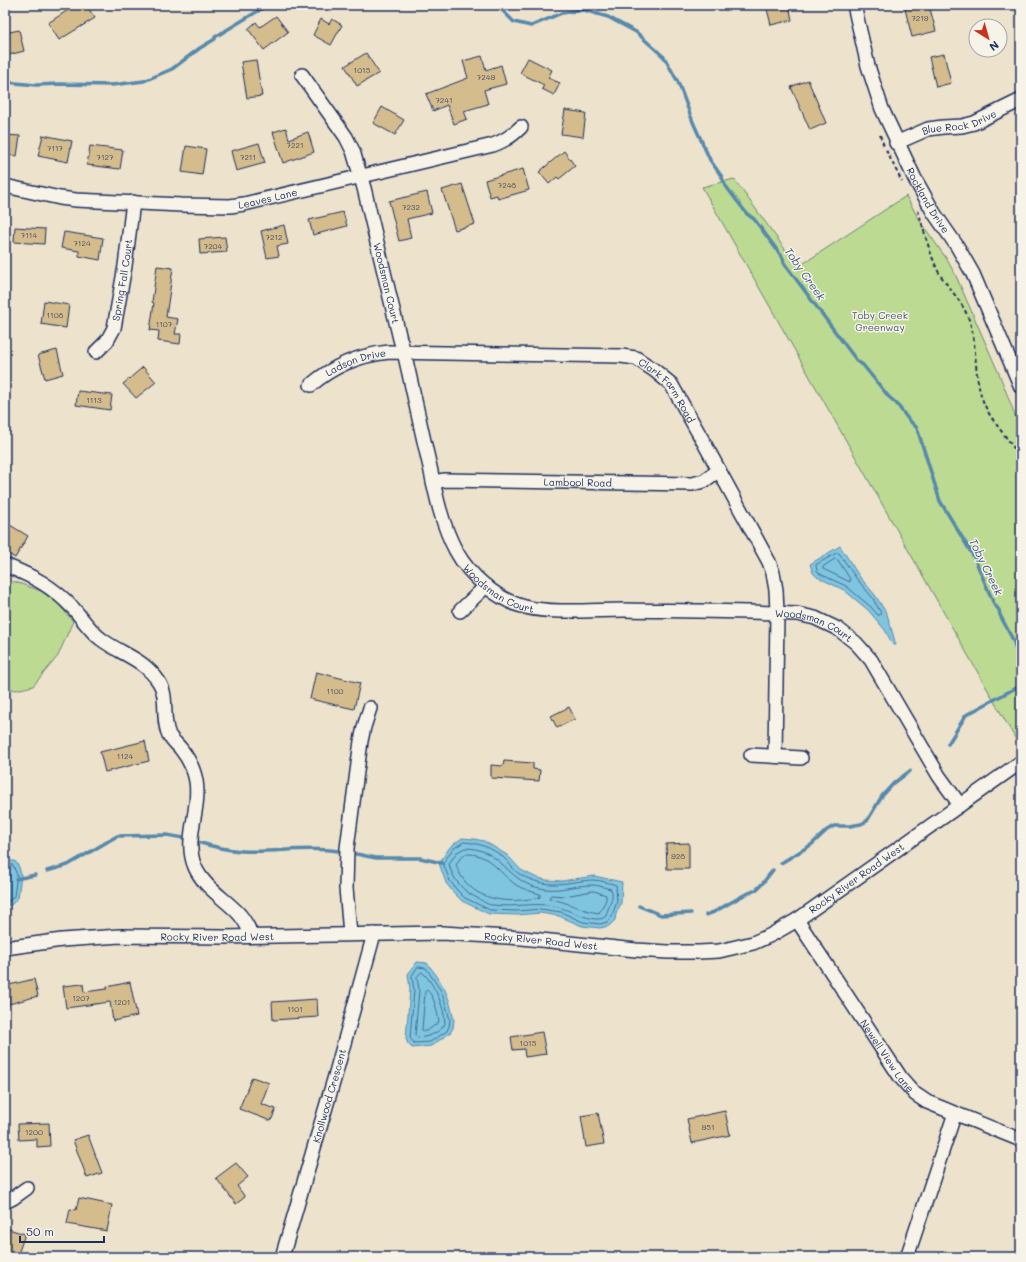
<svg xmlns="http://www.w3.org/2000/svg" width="1026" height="1262" font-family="Mali,sans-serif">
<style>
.green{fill:#bcda92;stroke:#6c8478}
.water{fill:#7fc5e0;stroke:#5789ac}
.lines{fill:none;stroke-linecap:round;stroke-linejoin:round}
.shore{stroke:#436b92;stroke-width:1}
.stream{stroke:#5789ac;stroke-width:3.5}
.building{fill:#d5bc8c;stroke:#1b2f5e}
.minor-casing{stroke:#1b2f5e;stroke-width:16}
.path{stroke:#1b2f5e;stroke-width:2;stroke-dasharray:4 3;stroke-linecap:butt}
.minor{stroke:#f7f3e8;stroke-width:13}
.labels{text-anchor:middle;stroke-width:3;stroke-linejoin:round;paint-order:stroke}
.number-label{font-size:8px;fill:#4a526a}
.street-label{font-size:10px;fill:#1b2f5e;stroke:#f7f3e8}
.park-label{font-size:10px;fill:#435a6b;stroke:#f7f3e8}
.water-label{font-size:11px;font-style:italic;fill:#34547e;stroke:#f7f3e8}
</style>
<rect width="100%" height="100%" fill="#ede2cc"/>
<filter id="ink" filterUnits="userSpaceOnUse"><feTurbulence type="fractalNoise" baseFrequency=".025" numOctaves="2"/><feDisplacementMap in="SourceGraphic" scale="8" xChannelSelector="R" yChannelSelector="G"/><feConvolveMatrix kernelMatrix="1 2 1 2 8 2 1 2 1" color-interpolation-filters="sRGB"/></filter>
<g filter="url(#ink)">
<path class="green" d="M 734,179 L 798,267 L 906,196 L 920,221 L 946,258 L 956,276 L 1000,376 L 1021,431 L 1021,743 L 1019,745 L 702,187 Z
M 13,581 L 41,591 L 57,603 L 73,621 L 58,656 L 33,686 L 16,690 L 5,687 L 5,593 Z"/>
<path class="water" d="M 840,546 L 859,576 L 875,595 L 887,614 L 896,645 L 893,645 L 885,630 L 868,610 L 844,590 L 817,577 L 813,573 L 810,564 Z
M 462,838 L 474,839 L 484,841 L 507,855 L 521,870 L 535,877 L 546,880 L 562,881 L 594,876 L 622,882 L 621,903 L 616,914 L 615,920 L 609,926 L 600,928 L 582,926 L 559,916 L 540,913 L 517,915 L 489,914 L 462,901 L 453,892 L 446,883 L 439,863 L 450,847 Z
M 5,861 L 15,861 L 19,867 L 21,875 L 18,898 L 11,905 L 5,905 Z
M 417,962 L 427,963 L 437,976 L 445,990 L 449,1000 L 454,1020 L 453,1028 L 450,1033 L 431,1046 L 412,1048 L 408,1044 L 406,1039 L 410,989 L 408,974 Z"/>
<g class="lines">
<path class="shore" d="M 837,553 L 839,553 L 856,578 L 872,597 L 881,613 L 880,615 L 878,615 L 871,607 L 846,586 L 820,574 L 817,571 L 816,565 Z
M 835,559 L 838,560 L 850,579 L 850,582 L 823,569 L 823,567 Z
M 464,842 C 479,843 492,848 503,857 C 509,862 512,869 518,873 C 522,876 529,879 535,881 C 555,888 572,881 592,880 C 600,880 609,883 616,885 L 617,902 L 611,918 L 607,922 L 600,924 L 583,922 L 561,912 L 541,909 L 516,911 L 490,910 L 465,898 L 457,890 L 450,881 L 443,863 L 453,849 Z
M 465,848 C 499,848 505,876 532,886 C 557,894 570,885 593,885 C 599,885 605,888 611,889 C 615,898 608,906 606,916 C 596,926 567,908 554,906 C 534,902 514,908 493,905 C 488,905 484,902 479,899 C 464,892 453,881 449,864 L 456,853 Z
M 466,854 C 488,853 496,869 511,881 C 518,888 530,891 540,894 L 540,897 C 535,899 528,899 522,900 C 493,903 466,894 456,865 L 461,857 Z
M 5,865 L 13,865 L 17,875 L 14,896 L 9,901 L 5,901
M 594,891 L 606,895 L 606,900 L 599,913 C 582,911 568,902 551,899 L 549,898 L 551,895 L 564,896 Z
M 418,967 L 426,968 L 441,991 L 445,1002 L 450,1020 L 449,1026 L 447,1031 L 430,1042 L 414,1043 L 410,1038 L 414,990 L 412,976 Z
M 422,972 C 434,982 445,1008 445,1024 C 438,1034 428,1037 417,1038 L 415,1036 L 419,990 L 417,977 Z
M 427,990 C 435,997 437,1011 439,1022 L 427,1031 L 423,1031 L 422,1030 L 425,992 Z"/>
<path class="stream" d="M 499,5 L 500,8 L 514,22 L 531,26 L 562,13 L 584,10 L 594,13 L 608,17 L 636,32 L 664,57 L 678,82 L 693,122 L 710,160 L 722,177 L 725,185 L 747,214 L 754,219 L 783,258 L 784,263 L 857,361 L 863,365 L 889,397 L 896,403 L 908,419 L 917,428 L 940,501 L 974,557 L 994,604 L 999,610 L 1000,615 L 1013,640 L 1021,664
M 5,82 L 36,85 L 60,84 L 112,85 L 144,81 L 172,69 L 200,48 L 215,39 L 215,37 L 268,5
M 948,744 L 966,715 L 1021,685
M 194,841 C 210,846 226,850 242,851 C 274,853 306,846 338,851
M 356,854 L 376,858 L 420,858 L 442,863
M 781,863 L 811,845 L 827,830 L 834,826 L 850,826 L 861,824 L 867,821 L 882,796 L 894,783 L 910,771
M 47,871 L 68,865 L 117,836 L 167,835 L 189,839
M 16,879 L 35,875
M 639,906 L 661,915 L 691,913
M 706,915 L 714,912 L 744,895 L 756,890 L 762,884 L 773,870"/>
</g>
<path class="building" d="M 76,5 L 86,5 L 95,18 L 59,40 L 48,23 Z
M 766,5 L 789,5 L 792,20 L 771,25 Z
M 904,5 L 929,5 L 936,31 L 912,37 Z
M 276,16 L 288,32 L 264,50 L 248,29 L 256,22 L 260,27 Z
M 321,19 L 329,24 L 332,19 L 342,25 L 331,45 L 313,35 Z
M 19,30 L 24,51 L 5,56 L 5,33 Z
M 366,53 L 379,73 L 357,86 L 345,66 Z
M 944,54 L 951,83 L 936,87 L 929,57 Z
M 482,56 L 486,70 L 501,65 L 506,84 L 484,90 L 488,104 L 464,111 L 467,119 L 454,124 L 447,105 L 433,111 L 426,94 L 468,78 L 463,61 Z
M 528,58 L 552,70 L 548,78 L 560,83 L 554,95 L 542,89 L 544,85 L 520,73 Z
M 256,60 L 262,96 L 247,98 L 241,62 Z
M 808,80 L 826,123 L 810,130 L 791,87 Z
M 382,107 L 404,120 L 395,135 L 373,123 Z
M 565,110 L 586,113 L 583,137 L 561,134 Z
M 286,128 L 289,139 L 308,132 L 314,152 L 283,163 L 273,132 Z
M 5,135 L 20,136 L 17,156 L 5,155 Z
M 43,135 L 72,141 L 68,162 L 38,156 Z
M 259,143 L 265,163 L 236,171 L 231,151 Z
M 90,146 L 123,150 L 120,169 L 87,165 Z
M 186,146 L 206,149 L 202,175 L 182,172 Z
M 564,151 L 575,166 L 559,179 L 557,177 L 549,184 L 539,172 Z
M 523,169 L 529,190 L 498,199 L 497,195 L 490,197 L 485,180 Z
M 462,184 L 475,224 L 455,230 L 442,190 Z
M 427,192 L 432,213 L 407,219 L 411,238 L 399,241 L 389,201 Z
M 343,212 L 347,226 L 313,235 L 309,220 Z
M 284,225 L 288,244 L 277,246 L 279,256 L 267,258 L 261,231 Z
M 15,227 L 45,229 L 44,244 L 14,242 Z
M 64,232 L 103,238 L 100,260 L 79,256 L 79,251 L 61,248 Z
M 225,237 L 227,252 L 200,254 L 199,239 Z
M 157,266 L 173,268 L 166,317 L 178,319 L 175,334 L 181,334 L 180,344 L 158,341 L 159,331 L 150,330 L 154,303 L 152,302 Z
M 44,301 L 69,305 L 66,328 L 41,324 Z
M 57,350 L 63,374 L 45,379 L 38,355 Z
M 143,367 L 156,382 L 136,398 L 123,384 Z
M 78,391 L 112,395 L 110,410 L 76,405 Z
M 5,522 L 28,536 L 15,558 L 5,552 Z
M 316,672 L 360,683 L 354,709 L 310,699 Z
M 569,707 L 575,719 L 557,728 L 551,716 Z
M 145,741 L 149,761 L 105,772 L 100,752 Z
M 504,761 L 533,763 L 533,769 L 540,770 L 539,781 L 491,778 L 491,765 L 503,766 Z
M 689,843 L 689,869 L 667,869 L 666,844 Z
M 34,979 L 38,996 L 9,1004 L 5,986 Z
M 130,982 L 137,1016 L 113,1021 L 110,1002 L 66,1008 L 63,986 L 83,984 L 84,992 L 107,989 L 107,987 Z
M 317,999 L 318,1017 L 273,1020 L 272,1002 Z
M 542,1032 L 546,1054 L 525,1057 L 524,1049 L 513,1050 L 511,1037 Z
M 252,1077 L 269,1083 L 261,1104 L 276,1109 L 271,1121 L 239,1109 Z
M 725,1111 L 730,1135 L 692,1143 L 687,1119 Z
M 598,1113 L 604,1144 L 586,1147 L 581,1116 Z
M 49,1123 L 50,1146 L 37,1147 L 37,1139 L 19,1140 L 18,1124 Z
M 88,1135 L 102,1173 L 87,1178 L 73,1140 Z
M 236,1163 L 248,1177 L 237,1186 L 245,1197 L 236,1204 L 216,1178 Z
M 79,1198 L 112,1205 L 107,1231 L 67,1224 L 70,1209 L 76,1210 Z
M 5,1228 L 25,1234 L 17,1257 L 5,1257 Z"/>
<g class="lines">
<defs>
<g id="minor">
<path id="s1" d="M 854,5 L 868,66 L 882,109 L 915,179 L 934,213 L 957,246 L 973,274 L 1021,387"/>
<path id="s2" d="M 302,75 L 346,137 L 353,151 L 364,188 L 400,339 L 404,352 C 413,390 421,429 430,467 C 436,496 442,525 456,551 C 469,575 497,600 525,607 C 554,614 593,610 624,610 C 682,611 740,611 797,614 L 815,618 L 838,629 L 856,643 L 871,660 L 939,776 L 960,805"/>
<path id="s3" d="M 896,143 L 928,129 L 943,127 L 962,126 L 974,123 L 1021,100"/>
<path id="s4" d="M 5,186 L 60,198 L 76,200 L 181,205 L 230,206 L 244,204 L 493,145 C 505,141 512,136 521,127"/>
<path id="s5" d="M 96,352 L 107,341 L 114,328 L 125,266 L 133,202"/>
<path id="s6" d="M 311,385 C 334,365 360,355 389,352 L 621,356 L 636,358 L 654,370 L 671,384 L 703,441 L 769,562 L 773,573 L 776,590 L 777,613 L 775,756"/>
<path id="s7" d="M 433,482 L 445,480 L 692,484 L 704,481 L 719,470"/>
<path d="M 5,565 C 34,577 51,585 73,608 C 82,618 90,631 101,639 C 122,655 143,658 159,682 C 169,697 161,719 169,735 C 172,740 177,744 181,749 C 188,758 194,769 196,781 C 201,810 183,839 195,867 C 204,888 226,899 240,915 C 245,921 249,929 252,936"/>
<path d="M 460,611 L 486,586"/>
<path d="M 751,755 L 801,758"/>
<path id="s8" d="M 797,920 L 901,1078 L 915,1094 L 927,1102 L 1021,1140"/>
<path d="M 350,934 L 346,888 L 347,848 L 361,741 L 364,727 L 370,708"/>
<path id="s9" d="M 5,948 L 62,940 L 120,936 L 225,937 L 442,933 L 522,938 L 636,950 L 668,952 L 699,952 L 719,951 L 753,943 L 771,935 L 797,920 L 1021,762"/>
<path d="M 5,1202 L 13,1198 L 27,1188"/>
<path id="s10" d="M 282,1257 L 335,1076 L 374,934"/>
<path d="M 907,1257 L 955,1113"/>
</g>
</defs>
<use href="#minor" class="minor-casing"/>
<path class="path" d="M 880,135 L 884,146
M 886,150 L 902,182
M 918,210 C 924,230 929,252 938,271 C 947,287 960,298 968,317 C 978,341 973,372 982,398 C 989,421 1010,438 1021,460"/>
<use href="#minor" class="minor"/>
</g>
</g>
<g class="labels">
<g class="number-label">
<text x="920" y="21">7219</text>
<text x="362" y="73">1015</text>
<text x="486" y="80">7249</text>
<text x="444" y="103">7241</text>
<text x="295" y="148">7221</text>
<text x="55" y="151">7117</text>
<text x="105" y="160">7127</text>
<text x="248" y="160">7211</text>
<text x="507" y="188">7248</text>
<text x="411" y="210">7232</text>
<text x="29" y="238">7114</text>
<text x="274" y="240">7212</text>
<text x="82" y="246">7124</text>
<text x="213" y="249">7204</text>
<text x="55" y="318">1108</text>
<text x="164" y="327">1107</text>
<text x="94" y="403">1113</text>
<text x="335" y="694">1100</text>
<text x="125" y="759">1124</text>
<text x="678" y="859">928</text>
<text x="81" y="1001">1207</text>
<text x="122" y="1005">1201</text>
<text x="295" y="1012">1101</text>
<text x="528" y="1046">1015</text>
<text x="708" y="1130">951</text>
<text x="34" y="1135">1200</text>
</g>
<g class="street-label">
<text dy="4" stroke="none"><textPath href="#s3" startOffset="67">Blue Rock Drive</textPath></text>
<text dy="4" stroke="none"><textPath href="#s4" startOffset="265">Leaves Lane</textPath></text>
<text dy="4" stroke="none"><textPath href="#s1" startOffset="210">Rockland Drive</textPath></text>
<text dy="4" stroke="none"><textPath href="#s5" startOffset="79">Spring Fall Court</textPath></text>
<text dy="4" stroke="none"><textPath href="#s2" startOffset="228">Woodsman Court</textPath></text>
<text dy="4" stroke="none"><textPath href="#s6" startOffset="51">Ladson Drive</textPath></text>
<text dy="4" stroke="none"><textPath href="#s6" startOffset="379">Clark Farm Road</textPath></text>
<text dy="4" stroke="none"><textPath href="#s7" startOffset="145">Lambool Road</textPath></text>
<text dy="4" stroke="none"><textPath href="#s2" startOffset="564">Woodsman Court</textPath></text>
<text dy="4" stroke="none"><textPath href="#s2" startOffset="888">Woodsman Court</textPath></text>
<text dy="4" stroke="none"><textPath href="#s9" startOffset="873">Rocky River Road West</textPath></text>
<text dy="4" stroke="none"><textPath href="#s9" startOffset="213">Rocky River Road West</textPath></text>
<text dy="4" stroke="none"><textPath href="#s9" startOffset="537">Rocky River Road West</textPath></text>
<text dy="4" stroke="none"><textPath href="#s8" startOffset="163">Newell View Lane</textPath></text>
<text dy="4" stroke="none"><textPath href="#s10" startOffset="168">Knollwood Crescent</textPath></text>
</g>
<g class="park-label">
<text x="880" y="319">Toby Creek<tspan x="880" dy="12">Greenway</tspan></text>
</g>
<g class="water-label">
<text transform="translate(805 274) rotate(55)" y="4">Toby Creek</text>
<text transform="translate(986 567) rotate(64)" y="4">Toby Creek</text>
</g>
</g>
<rect width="1026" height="1262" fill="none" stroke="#f7f3e8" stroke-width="20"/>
<rect x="10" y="10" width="1006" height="1242" fill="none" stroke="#1b2f5e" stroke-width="1.5" filter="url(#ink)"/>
<g transform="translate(988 38) rotate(143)"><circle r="19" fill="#f7f3e8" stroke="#9fa5b1"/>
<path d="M0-3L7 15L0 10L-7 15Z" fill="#c8321e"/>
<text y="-6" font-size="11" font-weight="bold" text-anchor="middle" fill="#1b2f5e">N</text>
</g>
<path d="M20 1236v6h84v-6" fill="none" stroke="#1b2f5e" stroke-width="2"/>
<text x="26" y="1236" font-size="12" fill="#1b2f5e" stroke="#f7f3e8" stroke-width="3" paint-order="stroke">50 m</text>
</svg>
